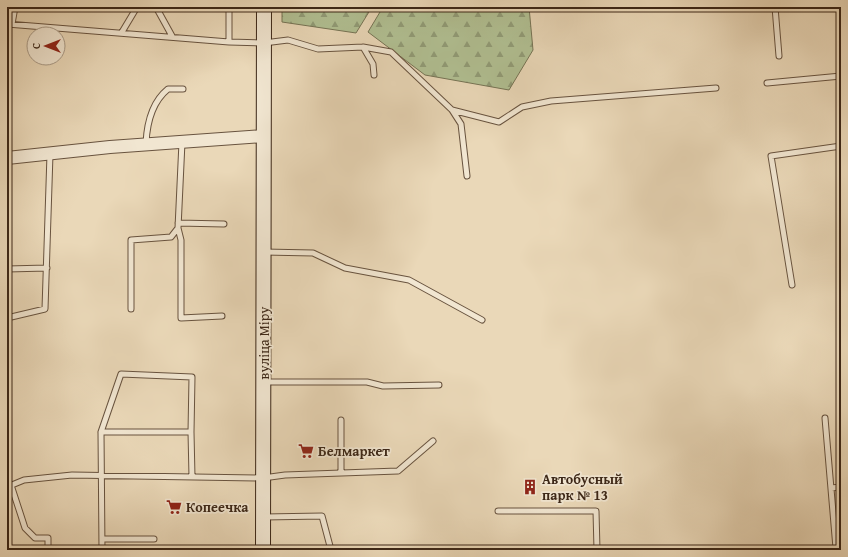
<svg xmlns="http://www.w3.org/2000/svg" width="848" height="557" font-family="'Gentium Book Plus',serif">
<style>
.forest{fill:url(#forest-firs);stroke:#767455}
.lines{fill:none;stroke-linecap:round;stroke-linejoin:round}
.service-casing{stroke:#68533f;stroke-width:7}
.tertiary-casing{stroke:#68533f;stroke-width:14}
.secondary-casing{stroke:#3c2717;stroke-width:16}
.service{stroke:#f1e6d1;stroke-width:5}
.tertiary{stroke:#f1e6d1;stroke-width:12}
.secondary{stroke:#f1e6d1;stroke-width:14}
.labels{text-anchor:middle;stroke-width:3.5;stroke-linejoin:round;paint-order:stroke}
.street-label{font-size:14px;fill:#3c2717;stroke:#f1e6d1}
.poi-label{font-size:14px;font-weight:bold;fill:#3c2717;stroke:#f1e6d1;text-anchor:start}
</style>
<defs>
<pattern id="forest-firs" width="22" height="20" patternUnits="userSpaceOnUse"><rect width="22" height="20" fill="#b1c093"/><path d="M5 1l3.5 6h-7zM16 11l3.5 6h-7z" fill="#919c77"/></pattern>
</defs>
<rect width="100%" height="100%" fill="#ead8b8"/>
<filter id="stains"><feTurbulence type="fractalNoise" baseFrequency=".005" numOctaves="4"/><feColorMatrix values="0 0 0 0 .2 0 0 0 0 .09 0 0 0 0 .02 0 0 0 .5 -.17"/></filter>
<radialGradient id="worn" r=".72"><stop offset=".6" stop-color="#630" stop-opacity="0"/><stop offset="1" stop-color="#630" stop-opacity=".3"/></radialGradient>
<path class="forest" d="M 282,7 L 372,7 L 356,33 L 282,22 Z
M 383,7 L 529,7 L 533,50 L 509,90 L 425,75 L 368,32 Z"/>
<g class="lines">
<defs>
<path id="service" d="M 156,7 L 172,36
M 229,7 L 229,42 L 264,43 L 288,40 L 318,49 L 363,47 L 373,64 L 374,75
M 775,7 L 779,56
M 7,24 L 229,42
M 12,24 L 15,7
M 122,32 L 137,7
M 363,47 L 391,52 L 452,110 L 499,122 L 522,107 L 551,101 L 716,88
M 767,83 L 841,76
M 452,110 L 461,124 L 467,176
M 146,143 C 147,123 152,102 168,89 L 183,89
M 178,223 L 224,224
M 178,228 L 181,240 L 181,318 L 222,316
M 264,252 L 313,253 L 345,268 L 409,280 L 482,320
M 7,269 L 47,268
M 792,285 L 771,156 L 841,146
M 131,309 L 131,240 L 171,237 L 178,228 L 182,142
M 7,318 L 45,309 L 50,154
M 265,382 L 367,382 L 383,386 L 439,385
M 825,418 L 836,548
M 341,420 L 341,473
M 101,432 L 121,374 L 192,377 L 191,432 L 101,432 L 102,550
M 191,432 L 192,477
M 11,485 L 25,528 L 35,538 L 48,538 L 48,550
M 7,487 L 24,480 L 72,475 L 263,478 L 285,475 L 398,471 L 433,441
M 831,488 L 841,487
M 498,511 L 596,511 L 597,550
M 264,517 L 322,516 L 331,550
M 102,539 L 154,539"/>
<path id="tertiary" d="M 7,158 L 110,147 L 264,136"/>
<path id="secondary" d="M 263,550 L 264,7"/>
</defs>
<use href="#service" class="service-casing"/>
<use href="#tertiary" class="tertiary-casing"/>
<use href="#secondary" class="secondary-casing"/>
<use href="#service" class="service"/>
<use href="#tertiary" class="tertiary"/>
<use href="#secondary" class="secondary"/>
</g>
<defs>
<symbol id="supermarket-bare" viewBox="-9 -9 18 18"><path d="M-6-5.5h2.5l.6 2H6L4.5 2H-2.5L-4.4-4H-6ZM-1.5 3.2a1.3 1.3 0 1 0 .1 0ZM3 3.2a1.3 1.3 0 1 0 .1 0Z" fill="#8f2418" stroke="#f1e6d1" stroke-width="2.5" paint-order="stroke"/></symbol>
<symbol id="building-bare" viewBox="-9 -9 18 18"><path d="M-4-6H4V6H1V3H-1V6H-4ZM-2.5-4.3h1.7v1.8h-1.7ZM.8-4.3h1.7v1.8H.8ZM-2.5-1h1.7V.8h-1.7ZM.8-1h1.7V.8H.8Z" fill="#8f2418" stroke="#f1e6d1" stroke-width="2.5" paint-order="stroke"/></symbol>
</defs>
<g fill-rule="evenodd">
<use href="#supermarket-bare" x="295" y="440" width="22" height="22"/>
<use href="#building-bare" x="519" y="476" width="22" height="22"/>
<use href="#supermarket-bare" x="163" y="496" width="22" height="22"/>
</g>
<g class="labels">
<g class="street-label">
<text transform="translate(264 343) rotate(-90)" y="5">вуліца Міру</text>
</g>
<g class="poi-label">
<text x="318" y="456">Белмаркет</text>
<text x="542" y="484">Автобусный<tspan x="542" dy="16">парк № 13</tspan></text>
<text x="186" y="512">Копеечка</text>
</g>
</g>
<rect width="848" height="557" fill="none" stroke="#ead8b8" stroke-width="24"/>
<rect x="8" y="8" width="832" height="541" fill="none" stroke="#3c2717" stroke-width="2"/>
<rect x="12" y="12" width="824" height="533" fill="none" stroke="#3c2717"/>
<g transform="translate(46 46) rotate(270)"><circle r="19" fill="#f1e6d1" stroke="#a99a87"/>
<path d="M0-3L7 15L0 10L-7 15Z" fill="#8f2418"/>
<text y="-6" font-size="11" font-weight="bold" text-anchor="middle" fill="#3c2717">С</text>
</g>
<rect width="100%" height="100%" filter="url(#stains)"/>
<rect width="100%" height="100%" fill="url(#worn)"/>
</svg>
